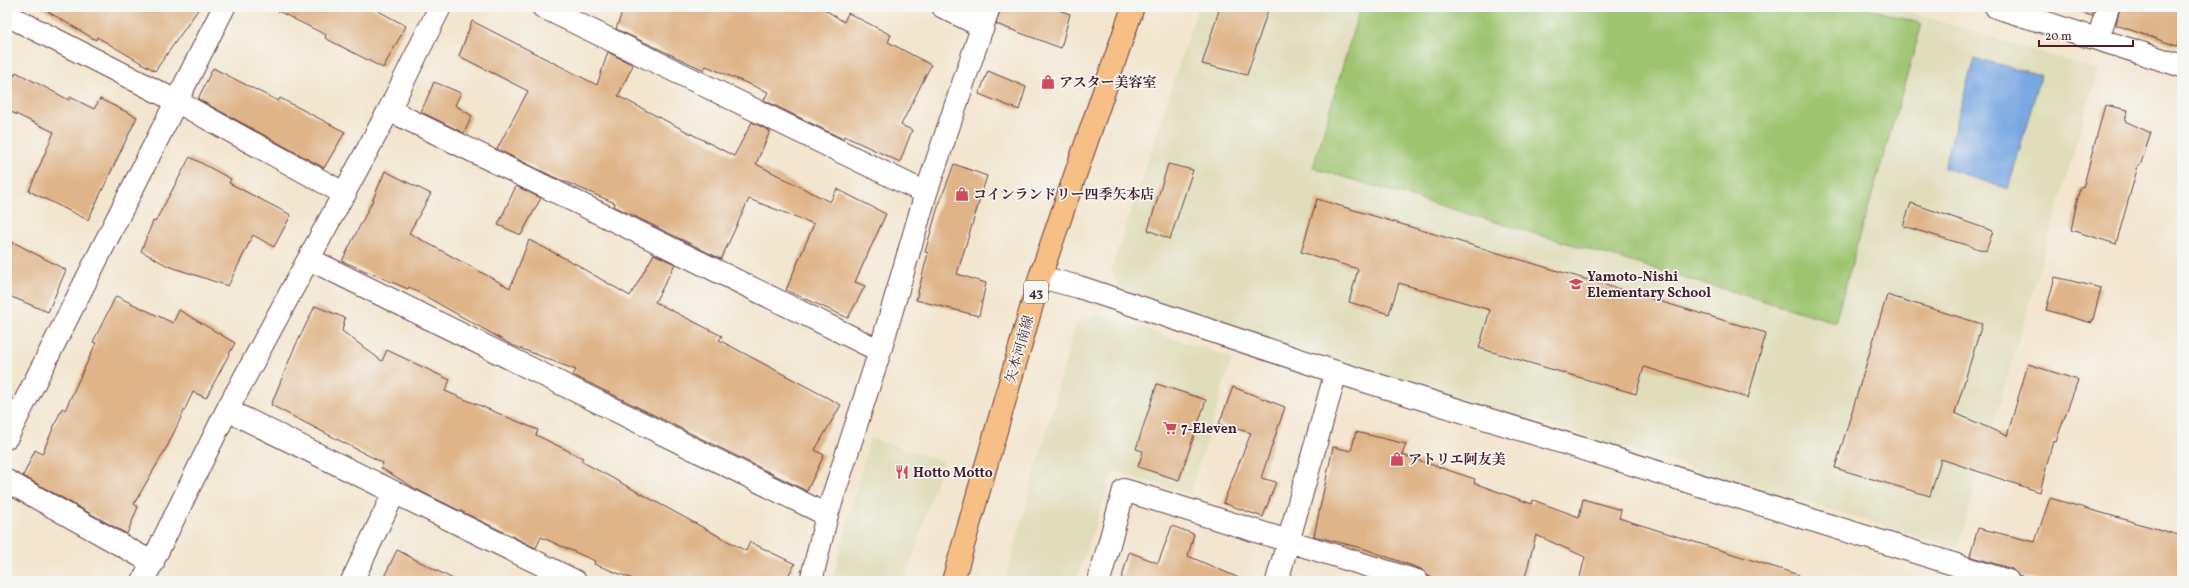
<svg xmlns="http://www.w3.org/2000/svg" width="2189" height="588" font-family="Vollkorn,'Noto Serif JP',serif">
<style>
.built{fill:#e0ddbb}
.green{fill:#9ec46f;stroke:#74724d}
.water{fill:#78a7e2;stroke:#616386}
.building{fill:#dfb488}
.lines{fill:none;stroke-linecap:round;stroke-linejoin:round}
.minor-casing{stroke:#633d43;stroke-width:24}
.primary-casing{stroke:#633d43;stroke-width:24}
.minor{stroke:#fff;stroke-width:22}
.primary{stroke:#f5bf86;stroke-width:22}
.labels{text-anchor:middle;stroke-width:3.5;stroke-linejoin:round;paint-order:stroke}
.shield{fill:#f6f6f2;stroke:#7e6067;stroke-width:1}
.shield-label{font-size:13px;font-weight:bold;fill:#4a1f2b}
.poi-label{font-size:14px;font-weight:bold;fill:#4a1f2b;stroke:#f6f6f2;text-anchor:start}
.street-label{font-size:14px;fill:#4a1f2b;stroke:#f6f6f2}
</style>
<rect width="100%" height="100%" fill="#f6f6f2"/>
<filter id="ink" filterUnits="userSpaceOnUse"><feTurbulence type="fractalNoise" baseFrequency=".025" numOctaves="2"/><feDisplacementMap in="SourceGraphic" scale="8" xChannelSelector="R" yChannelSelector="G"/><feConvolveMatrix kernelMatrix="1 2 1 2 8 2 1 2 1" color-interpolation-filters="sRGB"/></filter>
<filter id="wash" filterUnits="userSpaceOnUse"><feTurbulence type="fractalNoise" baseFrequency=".012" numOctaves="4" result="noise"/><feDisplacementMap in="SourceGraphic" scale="16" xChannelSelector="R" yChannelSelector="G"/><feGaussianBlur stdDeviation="0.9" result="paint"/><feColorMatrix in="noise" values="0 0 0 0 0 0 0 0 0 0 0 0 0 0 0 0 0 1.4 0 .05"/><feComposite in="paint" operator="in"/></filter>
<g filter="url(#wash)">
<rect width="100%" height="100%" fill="#f3e5ce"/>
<path class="built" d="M 1198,7 L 1893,7 L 2098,70 L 1957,548 L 1123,296 L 1111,271 Z
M 1098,314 L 1232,358 L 1190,494 L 1114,471 L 1076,581 L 1005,581 L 1076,323 Z
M 870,438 L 943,461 L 905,581 L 832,581 Z"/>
<path class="green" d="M 1360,7 L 1864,7 L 1922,24 L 1835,322 L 1313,168 Z"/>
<path class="water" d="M 1974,58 L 2041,75 L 2008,189 L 1944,168 Z"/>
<g id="blocks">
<path class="building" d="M 40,7 L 200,7 L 155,71 L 97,37 L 96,40 Z
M 270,7 L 371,7 L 406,26 L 383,68 L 325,38 L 326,35 Z
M 624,7 L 821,7 L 844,22 L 848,13 L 891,35 L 888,42 L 931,65 L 901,125 L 912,130 L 900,162 L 844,136 L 843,139 L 764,100 L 768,92 L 706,66 L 704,70 L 616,29 Z
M 1001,7 L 1050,7 L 1070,14 L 1061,48 L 996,24 Z
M 1220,7 L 1269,7 L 1247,75 L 1202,64 Z
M 2077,7 L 2095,7 L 2092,16 L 2076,11 Z
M 2120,7 L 2182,7 L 2182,30 L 2177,46 L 2116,25 Z
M 472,21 L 597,85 L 608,52 L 633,65 L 618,96 L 734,156 L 752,122 L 770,131 L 756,164 L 830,202 L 837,189 L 886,214 L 855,282 L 865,286 L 848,318 L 786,290 L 814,224 L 749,199 L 721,259 L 614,206 L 615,203 L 554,177 L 497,149 L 528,91 L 459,56 Z
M 213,68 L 278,101 L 280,98 L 345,132 L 324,168 L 198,99 Z
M 988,71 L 1026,87 L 1019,110 L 979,94 Z
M 16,72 L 69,100 L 70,97 L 94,109 L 100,99 L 137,117 L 88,220 L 29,191 L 54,132 L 7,110 L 7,92 Z
M 434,82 L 461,93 L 455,105 L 472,116 L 464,133 L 421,112 Z
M 2105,105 L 2128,110 L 2125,121 L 2151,133 L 2140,166 L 2138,166 L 2116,244 L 2071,230 L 2080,187 L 2083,188 Z
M 190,157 L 231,179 L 229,183 L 291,215 L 274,247 L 253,235 L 228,286 L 168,266 L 141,251 L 153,221 L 155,222 Z
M 954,164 L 987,176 L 957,274 L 986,283 L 979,316 L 916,300 L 928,253 L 925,252 L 937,210 Z
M 1168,164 L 1193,170 L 1170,239 L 1148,230 Z
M 385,171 L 431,194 L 409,233 L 510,288 L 529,240 L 580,266 L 580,267 L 630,296 L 654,254 L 675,264 L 655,302 L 722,336 L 719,340 L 841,405 L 815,450 L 824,455 L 807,491 L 573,375 L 576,370 L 512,345 L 409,287 L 408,289 L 342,261 L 372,202 Z
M 516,186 L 541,198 L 521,235 L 498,225 Z
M 1317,199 L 1766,333 L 1748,398 L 1644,367 L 1636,394 L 1479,348 L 1490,310 L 1399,283 L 1389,314 L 1349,302 L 1358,269 L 1301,252 Z
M 1911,203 L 1993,231 L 1986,251 L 1903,226 Z
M 13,242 L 66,270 L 48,312 L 7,295 L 7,256 Z
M 2055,277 L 2101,288 L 2092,323 L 2046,310 Z
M 1887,295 L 1982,324 L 1955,413 L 2007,436 L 2028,364 L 2078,380 L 2056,441 L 2053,440 L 2040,492 L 1941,459 L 1930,496 L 1835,468 Z
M 116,296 L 173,323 L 179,310 L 235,343 L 206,398 L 193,392 L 168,445 L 134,504 L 138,507 L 127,534 L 23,476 L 35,450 L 42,454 L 62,408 L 65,410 L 96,343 L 93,342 Z
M 315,306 L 345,318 L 342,331 L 382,361 L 387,350 L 450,380 L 445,391 L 538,430 L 536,435 L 583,458 L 581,461 L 746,551 L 750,542 L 795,564 L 785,581 L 638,581 L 594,564 L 595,561 L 541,537 L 536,548 L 416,489 L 381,468 L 383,463 L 271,405 L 293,351 Z
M 1157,384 L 1206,400 L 1179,480 L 1138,467 L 1143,451 L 1136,449 Z
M 1233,387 L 1285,407 L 1261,478 L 1276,482 L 1263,517 L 1223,503 L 1251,433 L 1219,424 Z
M 1356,432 L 1406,444 L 1402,455 L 1475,479 L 1474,483 L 1532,504 L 1533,500 L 1579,517 L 1583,499 L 1621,510 L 1619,518 L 1799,575 L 1798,581 L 1579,581 L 1585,557 L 1536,535 L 1524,581 L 1443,581 L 1428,576 L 1421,569 L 1365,549 L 1314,536 L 1333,447 L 1351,451 Z
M 2050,498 L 2182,536 L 2182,581 L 2038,581 L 2018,575 L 2012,569 L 1970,556 L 1978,528 L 2035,542 Z
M 1172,526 L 1194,534 L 1188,556 L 1246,581 L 1121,581 L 1129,552 L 1158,563 Z
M 397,550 L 457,581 L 382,581 Z"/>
</g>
</g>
<g filter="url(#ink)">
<use href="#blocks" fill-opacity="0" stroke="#633d43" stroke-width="1"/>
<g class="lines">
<defs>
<path id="minor" d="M 543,7 L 926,193
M 943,7 L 983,27
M 1996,7 L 2182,66
M 7,15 L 176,101 L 345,194
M 2098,39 L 2108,7
M 389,110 L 880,351
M 309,259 L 827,515
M 1040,277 L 1079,287 L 1336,372 L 2008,581
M 227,410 L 575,581
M 7,437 L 224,7
M 7,481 L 153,563
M 143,581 L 227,410 L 389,110 L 440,7
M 352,581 L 394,493
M 811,581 L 827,515 L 880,351 L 926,193 L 989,7
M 1099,581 L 1124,490 L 1417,581
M 1277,581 L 1336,372"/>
<path id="primary" d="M 953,581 L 1040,277 L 1133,7"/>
</defs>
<use href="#minor" class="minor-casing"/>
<use href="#primary" class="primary-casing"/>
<use href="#minor" class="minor"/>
<use href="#primary" class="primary"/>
</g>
</g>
<defs>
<symbol id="shop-bare" viewBox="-9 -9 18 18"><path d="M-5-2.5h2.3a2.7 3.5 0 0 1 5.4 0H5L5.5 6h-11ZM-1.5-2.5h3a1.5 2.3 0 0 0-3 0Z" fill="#d1495b" stroke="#f6f6f2" stroke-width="2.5" paint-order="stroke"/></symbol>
<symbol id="school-bare" viewBox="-9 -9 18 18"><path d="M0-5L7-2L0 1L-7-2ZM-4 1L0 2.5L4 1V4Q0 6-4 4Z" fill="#d1495b" stroke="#f6f6f2" stroke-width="2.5" paint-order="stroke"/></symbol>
<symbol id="supermarket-bare" viewBox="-9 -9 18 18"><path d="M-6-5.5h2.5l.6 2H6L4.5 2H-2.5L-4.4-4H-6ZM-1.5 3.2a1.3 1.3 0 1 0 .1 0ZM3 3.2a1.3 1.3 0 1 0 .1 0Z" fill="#d1495b" stroke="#f6f6f2" stroke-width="2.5" paint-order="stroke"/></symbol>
<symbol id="restaurant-bare" viewBox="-9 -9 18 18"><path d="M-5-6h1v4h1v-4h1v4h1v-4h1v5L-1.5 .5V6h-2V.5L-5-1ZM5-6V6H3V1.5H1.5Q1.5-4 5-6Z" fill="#d1495b" stroke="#f6f6f2" stroke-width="2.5" paint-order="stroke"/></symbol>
</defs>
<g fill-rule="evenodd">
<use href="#shop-bare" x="1038" y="72" width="20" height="20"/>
<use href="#shop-bare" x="952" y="184" width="20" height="20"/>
<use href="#school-bare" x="1566" y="274" width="20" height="20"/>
<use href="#supermarket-bare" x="1160" y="418" width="20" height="20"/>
<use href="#shop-bare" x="1387" y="449" width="20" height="20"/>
<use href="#restaurant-bare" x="892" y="462" width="20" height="20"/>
</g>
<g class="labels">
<rect class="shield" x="1024" y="281" width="24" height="22" rx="3"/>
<g class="shield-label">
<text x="1036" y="297">43</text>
</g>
<g class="poi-label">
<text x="1059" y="87">アスター美容室</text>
<text x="973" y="199">コインランドリー四季矢本店</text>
<text x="1587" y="281">Yamoto-Nishi<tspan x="1587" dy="16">Elementary School</tspan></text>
<text x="1181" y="433">7-Eleven</text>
<text x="1408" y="464">アトリエ阿友美</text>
<text x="913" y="477">Hotto Motto</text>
</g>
<g class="street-label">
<text transform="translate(1019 349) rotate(-74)" y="5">矢本河南線</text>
</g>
</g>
<rect width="2189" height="588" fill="none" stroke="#f6f6f2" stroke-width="24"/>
<path d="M2039 40v6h94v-6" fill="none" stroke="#4a1f2b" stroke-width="2"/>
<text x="2045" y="40" font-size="12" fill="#4a1f2b" stroke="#f6f6f2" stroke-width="3" paint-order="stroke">20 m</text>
</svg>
